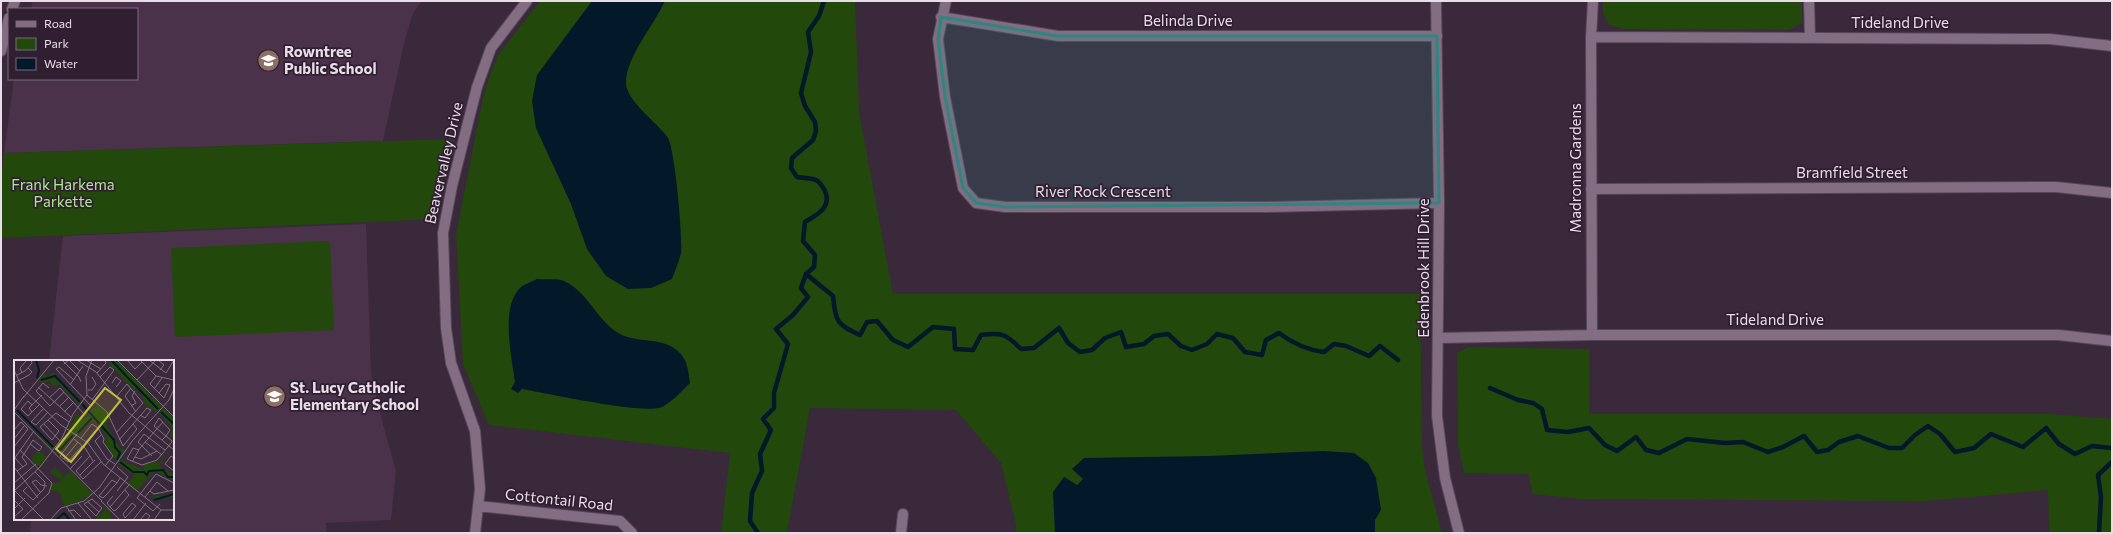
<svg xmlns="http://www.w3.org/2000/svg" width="2113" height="534" font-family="Commissioner,sans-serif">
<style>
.built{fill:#4a334a}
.green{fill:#22480b}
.water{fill:#031829}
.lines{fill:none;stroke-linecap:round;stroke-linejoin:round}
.stream{stroke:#031829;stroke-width:4.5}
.minor-casing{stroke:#554656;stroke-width:12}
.tertiary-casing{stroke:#554656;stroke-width:12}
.minor{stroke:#826d82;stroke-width:10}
.tertiary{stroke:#826d82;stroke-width:10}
.marked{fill:#308580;fill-opacity:0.2;stroke:#308580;stroke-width:3;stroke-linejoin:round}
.labels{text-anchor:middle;stroke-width:3.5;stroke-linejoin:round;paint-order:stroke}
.street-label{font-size:15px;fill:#e9dde9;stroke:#301f30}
.poi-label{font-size:15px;font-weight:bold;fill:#e9dde9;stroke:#301f30;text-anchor:start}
.park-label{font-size:15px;fill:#a9ea8d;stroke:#301f30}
.inset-river{fill:none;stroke:#031829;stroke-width:2}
.inset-road{fill:none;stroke:#807081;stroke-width:1}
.view{fill:#c3bd3e;fill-opacity:0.15;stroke:#c3bd3e;stroke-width:2}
.inset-edge{fill:none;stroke:#e9dde9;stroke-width:2}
</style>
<rect width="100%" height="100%" fill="#3a283b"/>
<path class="built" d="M 33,1 L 422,1 L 413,13 L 404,43 L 383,141 L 4,153 L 14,79 L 137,79 L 137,9 L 31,9 Z
M 366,224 L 371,373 L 382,421 L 396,471 L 391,520 L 326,523 L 326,533 L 30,533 L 31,519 L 173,519 L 173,361 L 49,361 L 63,236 Z"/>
<path class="green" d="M 540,1 L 855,1 L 859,112 L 893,294 L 1420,294 L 1422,447 L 1425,470 L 1442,533 L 1015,533 L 1016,525 L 1001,463 L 956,410 L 810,408 L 787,533 L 721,533 L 730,453 L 489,425 L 463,364 L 456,234 L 483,98 L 490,75 L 498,55 Z
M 1603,1 L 1802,1 L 1802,23 L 1788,30 L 1623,29 L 1609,25 L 1603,13 Z
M 452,139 L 435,219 L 1,238 L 1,182 L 4,153 Z
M 330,241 L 334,330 L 175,337 L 171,248 Z
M 1468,347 L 1589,349 L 1589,414 L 2049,414 L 2112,419 L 2112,533 L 2049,533 L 2048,490 L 1926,501 L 1580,499 L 1533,494 L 1528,474 L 1464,473 L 1458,444 L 1457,353 Z"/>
<path class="water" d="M 592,1 L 665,1 C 654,25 626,57 626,83 C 626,101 658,123 668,138 C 675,150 683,238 681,253 C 679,262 675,271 672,279 L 651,288 L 628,289 L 606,276 L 587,249 L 571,204 L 536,128 L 532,101 L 537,75 Z
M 537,279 C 545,280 557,278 564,281 C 589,292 598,324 622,335 C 640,343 664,337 679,352 C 688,361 688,371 690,383 C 682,391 673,401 662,407 C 646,415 545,393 522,389 L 518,393 L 511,389 L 515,382 C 512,357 500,308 520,288 C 524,284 532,282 537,279 Z
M 1323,451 L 1354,453 L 1368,463 L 1376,478 L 1381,510 L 1375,520 L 1375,533 L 1055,533 L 1053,492 L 1064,477 L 1077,485 L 1083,479 L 1072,469 L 1084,458 L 1209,456 Z"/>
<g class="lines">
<path class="stream" d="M 806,274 L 833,296 C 836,322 836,324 860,335 L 867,322 L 877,321 L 893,340 L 908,347 L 933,327 L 954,329 L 955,349 L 973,350 L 981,335 C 1002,332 1006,334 1021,349 L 1034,348 L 1059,328 L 1068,343 L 1080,352 L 1092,350 L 1105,338 L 1121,332 L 1126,347 L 1144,344 L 1154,336 L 1168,334 L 1181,346 L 1192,350 L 1207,344 L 1217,334 L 1233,338 L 1245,352 L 1262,355 L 1266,340 L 1279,333 C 1292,343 1308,350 1324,352 L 1334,344 L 1346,346 L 1369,356 L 1380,346 L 1398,360
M 1490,388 L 1518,400 L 1533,403 L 1542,409 L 1547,430 L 1568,432 L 1589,428 L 1605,445 L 1617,451 L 1636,437 L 1646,450 L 1659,453 L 1687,439 L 1725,443 L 1743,442 L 1768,452 L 1783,447 L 1804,436 L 1817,452 L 1828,450 L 1839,442 L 1858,436 L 1889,448 L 1902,448 L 1915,435 L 1928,426 L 1940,434 L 1955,452 L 1974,448 L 1991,434 L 2023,447 L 2046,428 L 2059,444 L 2075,454 L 2092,446 L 2112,448
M 2099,532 L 2101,497 L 2098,475 L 2112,462
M 758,533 L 750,521 L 752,493 L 762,471 L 760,454 L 771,430 L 763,419 L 774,408 L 774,393 L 788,344 L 776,329 L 793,315 L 808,297 L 801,288 L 806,274 L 814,267 L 815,255 L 803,241 L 805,222 C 819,214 833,206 824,189 C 822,186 820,182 816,180 C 810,178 803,178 797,177 L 791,168 L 792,158 L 813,140 L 816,131 L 815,122 L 805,106 L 801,93 L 811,52 L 808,32 L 819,16 L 824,1"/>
<defs>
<path id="minor" d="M 946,1 L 938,39 L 945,97 L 963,188 L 976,203 L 1005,207 L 1266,207 L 1439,203
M 1809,1 L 1810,37
M 941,17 L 1058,36 L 1437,36
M 1591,37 L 2050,39 L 2112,46
M 1591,189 L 2056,187 L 2112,193
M 1592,335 L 1591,37 L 1593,1
M 1438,338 L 1592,335 L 2059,335 L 2112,341
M 478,506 L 620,521 L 632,533
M 475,533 L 480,489 L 475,431 L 451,363 L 446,328 L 443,233 L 452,186 L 477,87 L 491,48 L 527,1
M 901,533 L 903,514"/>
<path id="tertiary" d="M 1436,1 L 1439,203 L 1437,416 L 1445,478 L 1459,533
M 12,9 L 15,1
M 1,51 L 9,18"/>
</defs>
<use href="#minor" class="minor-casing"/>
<use href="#tertiary" class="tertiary-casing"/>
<use href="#minor" class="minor"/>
<use href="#tertiary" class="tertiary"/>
</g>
<path class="marked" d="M 941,17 L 1058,36 L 1437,36 L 1439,203 L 1005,207 L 976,203 L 963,188 L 945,97 L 938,39 Z"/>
<defs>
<symbol id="school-disc" viewBox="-11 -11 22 22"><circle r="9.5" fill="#8d6e63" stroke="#301f30"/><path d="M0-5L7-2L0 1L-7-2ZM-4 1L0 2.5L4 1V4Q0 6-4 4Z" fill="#fff"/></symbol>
</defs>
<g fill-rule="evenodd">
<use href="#school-disc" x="256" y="48" width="25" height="25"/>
<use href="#school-disc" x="262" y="384" width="25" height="25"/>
</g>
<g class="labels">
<g class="street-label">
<text x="1188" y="26">Belinda Drive</text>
<text x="1900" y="28">Tideland Drive</text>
<text transform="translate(444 163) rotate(-77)" y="5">Beavervalley Drive</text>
<text transform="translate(1576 168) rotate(-90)" y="5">Madronna Gardens</text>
<text x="1852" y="178">Bramfield Street</text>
<text x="1103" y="197">River Rock Crescent</text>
<text transform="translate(1424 268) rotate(-90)" y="5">Edenbrook Hill Drive</text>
<text x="1775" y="325">Tideland Drive</text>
<text transform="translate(559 500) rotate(6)" y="5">Cottontail Road</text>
</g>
<g class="poi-label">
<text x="284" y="57">Rowntree<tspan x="284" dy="17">Public School</tspan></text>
<text x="290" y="393">St. Lucy Catholic<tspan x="290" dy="17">Elementary School</tspan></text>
</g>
<g class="park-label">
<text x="63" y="190">Frank Harkema<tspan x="63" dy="17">Parkette</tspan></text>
</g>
</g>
<g transform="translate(14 360)">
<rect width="160" height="160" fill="#3a283b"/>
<path d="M 95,0 L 102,0 L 136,34 L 135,40 L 139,37 L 148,46 L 142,52 L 130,43 L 127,32 L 122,28 L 120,30 L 97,6 ZM 38,12 L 67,41 L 65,44 L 45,24 L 38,26 L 36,21 L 27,23 L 25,21 L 30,14 L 34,17 ZM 68,43 L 77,51 L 83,45 L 94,54 L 95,61 L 92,64 L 105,87 L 111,90 L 104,103 L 96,92 L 97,90 L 90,84 L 93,78 L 83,63 L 77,60 L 65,75 L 53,68 L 56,67 L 62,56 L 60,53 L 70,59 L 76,55 L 67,45 ZM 4,47 L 4,50 L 40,87 L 38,89 L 2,51 ZM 149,48 L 160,58 L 160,79 L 156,75 L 159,68 L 145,53 ZM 59,72 L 62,75 L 43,94 L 41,90 ZM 157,88 L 145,106 L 160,114 L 160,120 L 143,112 L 138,113 L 123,131 L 114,123 L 120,115 L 105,105 L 108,100 L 130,110 L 129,105 L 143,101 L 144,104 ZM 24,91 L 33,97 L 25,107 L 17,99 ZM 41,108 L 49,115 L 49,118 L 56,111 L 78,133 L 68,140 L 50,146 L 46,133 L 37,130 L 38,123 L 44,123 L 48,120 L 37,114 L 37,110 ZM 160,133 L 160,137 L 139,140 L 141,136 ZM 93,147 L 97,152 L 95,155 L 99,160 L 82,160 L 84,155 L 86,156 Z" fill="#22480b"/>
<path class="inset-river" d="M 22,0 L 25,10 L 23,18M 97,0 L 144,49M 27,20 L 41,16 L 66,42M 68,44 L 100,80 L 101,87 L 106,93 L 103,100M 3,50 L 39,87M 147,52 L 160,64M 64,73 L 78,58M 42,89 L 46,90 L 59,75M 106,102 L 119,112 L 130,112 L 133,115 L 135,111 L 149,110 L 154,117 L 160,117M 140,140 L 160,134M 42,160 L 50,153 L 56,160"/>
<path class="inset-road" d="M 48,0 L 65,17 L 67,22M 63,0 L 82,12 L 115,53 L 160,90M 72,0 L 87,9M 103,0 L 160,57M 113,0 L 121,9 L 128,2M 126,0 L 142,16 L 160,20M 135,0 L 152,13 L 160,0M 144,0 L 150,5 L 146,10M 50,4 L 55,0 L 66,11M 0,10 L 9,29 L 47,65 L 74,83 L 89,104 L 147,150 L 160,150M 8,13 L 6,8 L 13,0M 83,13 L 92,3 L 91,0M 3,15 L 11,11 L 18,3 L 17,0M 142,16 L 136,24 L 150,38 L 156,25 L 152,24 L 145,33M 60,20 L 45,7 L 42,9 L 77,46 L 81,42M 123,20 L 142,0M 0,23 L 15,15 L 18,12 L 14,8M 98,23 L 102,17 L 107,21 L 102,27M 56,25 L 69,6M 24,27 L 57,57M 35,28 L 29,23 L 22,31 L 36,46 L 50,32M 117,28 L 111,36 L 122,52M 140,29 L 148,18M 74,30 L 78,30 L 82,24 L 78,17M 73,35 L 93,52 L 109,86 L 123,69 L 119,64M 9,38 L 40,0M 35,38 L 46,28 L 71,55M 78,40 L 100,10 L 96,7 L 86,17M 18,45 L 14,41 L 7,49 L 14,56 L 26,44M 117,46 L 122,43 L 118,36 L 121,31M 45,47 L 55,37M 30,48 L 17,62 L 22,65 L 34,52M 0,50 L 10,36M 0,52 L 88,141M 18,52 L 15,48 L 28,35M 50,52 L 59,43M 34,60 L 45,71 L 38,80 L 26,67 L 42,53 L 55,62M 30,64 L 46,81M 0,70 L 7,62 L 14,69 L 0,87M 102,73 L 129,43 L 113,24 L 103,36M 63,74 L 46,96 L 54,102 L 68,86M 88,74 L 81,81 L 93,99 L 101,104M 67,78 L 78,64 L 84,68 L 90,79 L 89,82 L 99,96 L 91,106M 0,79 L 10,66M 60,79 L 71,88 L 79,101M 105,80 L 133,48 L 137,50 L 131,58 L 126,55M 72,82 L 84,68M 131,82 L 148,95M 6,90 L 38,123 L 35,133 L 7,160M 125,90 L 119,88 L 113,99 L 128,105 L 143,100 L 158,82 L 158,81 L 152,76 L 147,72 L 140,66 L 145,58 L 156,70 L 152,76 L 148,80M 76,96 L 62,111 L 69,119 L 87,102M 138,96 L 124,82 L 130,74 L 151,90M 121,97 L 127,99 L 143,91M 1,98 L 9,107M 160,98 L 157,96 L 151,104 L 160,111M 0,99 L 20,71M 50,99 L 64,82M 118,102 L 126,88 L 149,62M 0,107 L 24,138M 103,107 L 114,117 L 103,131M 56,109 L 68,96M 3,111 L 13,104 L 8,97 L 17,83 L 19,80 L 28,87 L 25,91 L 16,84M 66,115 L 81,100M 0,123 L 22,104M 103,123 L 98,120 L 85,136 L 89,138 L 93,134 L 99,127 L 103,123 L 106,118M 13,127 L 9,131 L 19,140 L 30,129 L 31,122 L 21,112M 0,130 L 30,160M 0,131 L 26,107 L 48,78 L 59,54 L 73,35 L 72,16 L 78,0M 136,131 L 140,134 L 160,130M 27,133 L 18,122 L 22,120 L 27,125 L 33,126M 99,136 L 93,143 L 96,147 L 115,125M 131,137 L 143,122 L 154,131M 78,139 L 88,148 L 82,156 L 70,144 ZM 0,140 L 9,149 L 0,157 L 2,160M 87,141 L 106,160M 74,142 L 85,152M 64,143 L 78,160M 118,143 L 122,146 L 111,158 L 109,154 ZM 146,144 L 139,151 L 123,138 L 142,114 L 160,123M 52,146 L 62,160M 96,147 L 100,151 L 103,149 L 115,135 L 111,130M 0,149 L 11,138M 54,151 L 60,150 L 67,157M 36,160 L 47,148 L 70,141 L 85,128 L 119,80 L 155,40 L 160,29M 119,160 L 132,143M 126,160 L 132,153 L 136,156 L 133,160M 140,160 L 147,150"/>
<path class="view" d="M 91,28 L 107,40 L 57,102 L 42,89 Z"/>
<rect width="160" height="160" class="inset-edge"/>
</g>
<rect width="2113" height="534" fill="none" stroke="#e9dde9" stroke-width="4"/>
<rect x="8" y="8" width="130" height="72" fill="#301f30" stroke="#7a6b7a"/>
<rect x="16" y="21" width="20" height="6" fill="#826d82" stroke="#7a6b7a"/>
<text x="44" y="28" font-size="12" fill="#e9dde9">Road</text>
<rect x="16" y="38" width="20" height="12" fill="#22480b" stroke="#7a6b7a"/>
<text x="44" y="48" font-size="12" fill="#e9dde9">Park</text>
<rect x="16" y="58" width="20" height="12" fill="#031829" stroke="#7a6b7a"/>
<text x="44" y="68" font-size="12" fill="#e9dde9">Water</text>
</svg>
